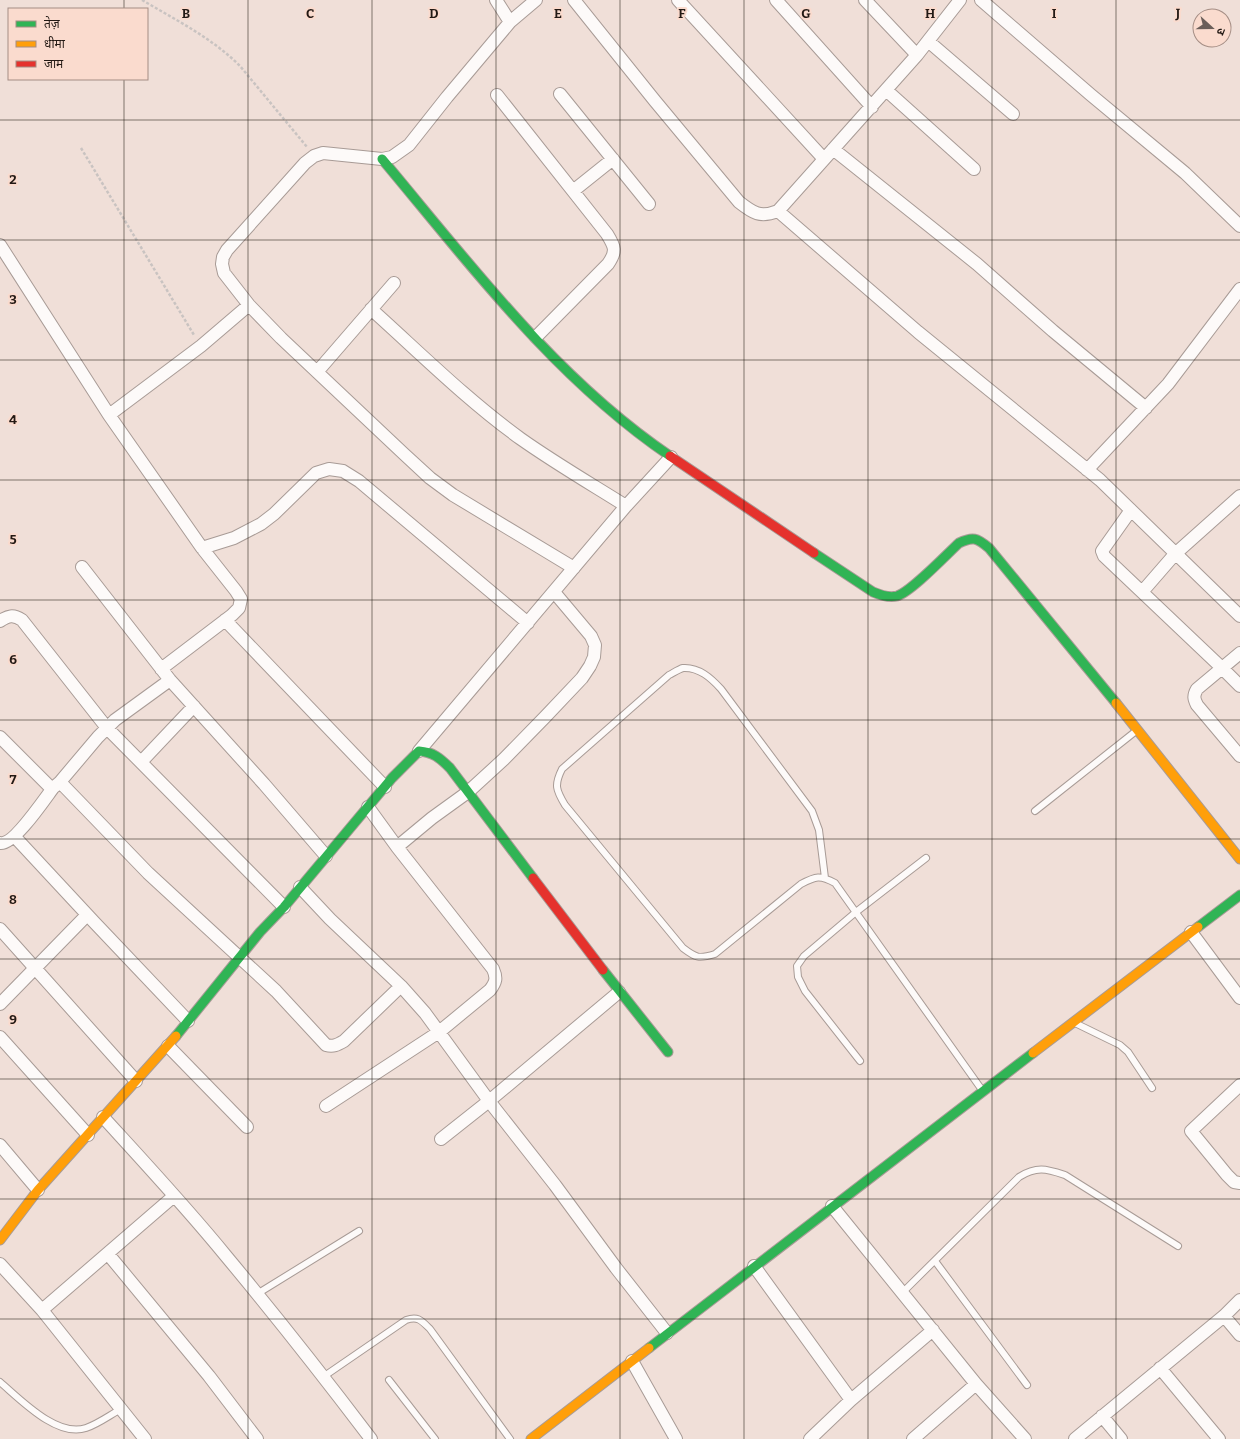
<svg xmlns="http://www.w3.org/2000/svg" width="1240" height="1439" font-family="Bitter,'Noto Sans Devanagari',serif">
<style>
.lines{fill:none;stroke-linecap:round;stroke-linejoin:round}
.lane-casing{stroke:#a89b96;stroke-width:8}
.street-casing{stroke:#a89b96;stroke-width:14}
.fast-casing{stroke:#a89b96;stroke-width:11}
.slow-casing{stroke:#a89b96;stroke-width:11}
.jam-casing{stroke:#a89b96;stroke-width:11}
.path{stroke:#c9c3c1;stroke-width:2.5;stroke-dasharray:3 2;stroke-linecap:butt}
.lane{stroke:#fdfaf9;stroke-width:6}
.street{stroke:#fdfaf9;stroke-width:12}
.fast{stroke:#30b455;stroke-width:9}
.slow{stroke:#ff9f0a;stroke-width:9}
.jam{stroke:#e5322d;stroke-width:9}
.grid{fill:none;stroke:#231914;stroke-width:1;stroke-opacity:0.55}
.grid-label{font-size:13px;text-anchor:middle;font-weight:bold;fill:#231914;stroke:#fadbce;stroke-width:4;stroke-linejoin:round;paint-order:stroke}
</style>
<rect width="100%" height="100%" fill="#f0dfd8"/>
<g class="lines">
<defs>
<path id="lane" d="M 1035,811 L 1136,731
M 825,878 L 819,830 L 812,811 L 721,689 C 711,678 699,667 683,668 C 679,669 673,673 669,675 L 562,769 C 554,785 556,790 565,805 L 683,948 C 696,958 699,959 715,954 L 801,884 C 816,876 820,875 835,883 L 982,1090
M 1075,1023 L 1120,1045 L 1128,1052 L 1152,1088
M 860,1061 L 805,991 L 798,977 L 797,966 L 804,956 L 856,912 L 926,858
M 935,1261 L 1027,1385
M 902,1293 L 1019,1177 C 1037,1166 1046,1169 1065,1175 L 1178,1246
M 257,1294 L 359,1231
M 323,1377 L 406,1320 C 418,1316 421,1320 430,1329 L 510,1439
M 389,1380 L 435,1439
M 0,1382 C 20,1399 57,1438 86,1428 C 98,1424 110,1415 121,1409"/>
<path id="street" d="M 496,0 L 510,22
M 536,0 L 510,22 L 447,97 L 409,145 L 392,157 L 382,159 L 323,153 L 314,156 L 305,163 L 227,250 L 223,257 L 222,264 L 224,273 L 249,305 L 281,338 L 404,454 L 430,478 L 453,495 L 574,568
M 574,0 L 655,101 L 739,202 C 753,213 760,218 778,211 L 917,55 L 960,0
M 678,0 L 824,159
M 776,0 L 872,107
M 865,0 L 917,55
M 981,0 L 1091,95 L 1185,173 L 1240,226
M 928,41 L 1013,114
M 886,90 L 974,169
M 560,94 L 649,204
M 497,95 L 607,234 C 615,247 617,251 608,264 L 536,337
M 833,149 L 977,264 L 1053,331 L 1146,408
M 573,191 L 613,159
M 778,211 L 918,332 L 1100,480 L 1240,616
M 0,245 L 109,415 L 202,548 L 236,591 L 241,599 L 239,608 L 232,615 L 161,669
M 371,309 C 420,353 467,400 521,439 C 555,463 591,484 626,506
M 317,372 L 394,283
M 109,415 L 201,346 L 249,305
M 1087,470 L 1168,384 L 1240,289
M 1131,510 L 1102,551 L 1104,556 L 1222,668 L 1240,686
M 202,548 L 234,538 L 261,524 L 274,514 L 316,473 L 329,469 L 343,471 L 359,481 L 528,623
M 82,567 L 170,680 L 264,784 L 326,856
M 1142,592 L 1175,554 L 1240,496
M 225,620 L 385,787
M 0,621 C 8,616 13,614 22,620 L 107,728 L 284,907
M 1240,653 L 1197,689 C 1193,696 1194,699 1197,705 L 1240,756
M 0,737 L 50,787 L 53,788 L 60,782 L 98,737 L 115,720 L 170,680
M 419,751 L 626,506 L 671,457
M 141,762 L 194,706
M 60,782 L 148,873 L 276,991 L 326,1045 C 333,1047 337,1045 344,1041 L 401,986
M 15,837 L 94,922 L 188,1021
M 0,843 C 13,846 44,800 53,788
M 397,847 L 432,818 L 468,792 L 504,759 L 546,716 L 582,678 L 590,666 L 594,657 L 595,645 L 591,636 L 554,592
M 300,887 L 330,919 L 401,986 L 425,1013 L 489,1101 L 555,1185 L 616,1268 L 667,1333
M 0,929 L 136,1081
M 1191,932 L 1240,998
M 0,1004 L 87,915
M 0,1037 L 88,1135
M 168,1046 L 247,1127
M 1240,1085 L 1191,1131 L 1227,1175 L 1234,1182 L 1240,1183
M 326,1106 L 439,1032 L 490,990 C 496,982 497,978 493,969 L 397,847 L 368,807
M 103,1117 C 145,1163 187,1208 226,1256 C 276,1316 324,1377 371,1439
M 441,1139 L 489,1101 L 619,992
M 0,1145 L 38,1190
M 832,1206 L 976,1384 L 1025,1439
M 108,1254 L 209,1376 L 257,1439
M 0,1264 L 42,1310 L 145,1439
M 754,1266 L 851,1400
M 42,1310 L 174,1196
M 1224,1316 L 1240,1335
M 632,1361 L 676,1439
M 1160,1368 L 1219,1439
M 1102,1416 L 1121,1439
M 810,1439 L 851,1400 L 933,1330
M 913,1439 L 976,1384
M 1075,1439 L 1224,1316 L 1240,1300"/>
<path id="fast" d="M 382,159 C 470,264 555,378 670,456
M 814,553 L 873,592 C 880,595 889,598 897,596 C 911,592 947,554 959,543 C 973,536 977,538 989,548 L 1116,703
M 1198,927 L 1240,895
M 603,970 L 668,1052
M 176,1036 L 260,932 L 284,907 L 392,778 L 419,751 C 433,752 440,758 450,768 L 533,878
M 649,1348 L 1033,1053"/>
<path id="slow" d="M 1116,703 L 1240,859
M 1033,1053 L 1198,927
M 0,1240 L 38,1190 L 176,1036
M 531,1439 L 649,1348"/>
<path id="jam" d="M 670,456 L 814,553
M 533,878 L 603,970"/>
</defs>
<use href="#lane" class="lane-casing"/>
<use href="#street" class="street-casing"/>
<use href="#fast" class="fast-casing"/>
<use href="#slow" class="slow-casing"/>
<use href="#jam" class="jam-casing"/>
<path class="path" d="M 142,0 C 176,20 212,38 240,66 L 307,147
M 81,148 L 194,335"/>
<use href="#lane" class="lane"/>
<use href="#street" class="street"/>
<use href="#fast" class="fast"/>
<use href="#slow" class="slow"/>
<use href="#jam" class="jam"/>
</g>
<path class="grid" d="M 124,0 L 124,9M 248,0 L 248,1439M 372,0 L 372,1439M 496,0 L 496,1439M 620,0 L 620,1439M 744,0 L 744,1439M 868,0 L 868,1439M 992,0 L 992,1439M 1116,0 L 1116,1439M 124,79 L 124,1439M 0,120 L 1240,120M 0,240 L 1240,240M 0,360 L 1240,360M 0,480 L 1240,480M 0,600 L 1240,600M 0,720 L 1240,720M 0,839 L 1240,839M 0,959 L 1240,959M 0,1079 L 1240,1079M 0,1199 L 1240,1199M 0,1319 L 1240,1319"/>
<g class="grid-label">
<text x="186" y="18">B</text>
<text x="310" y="18">C</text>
<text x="434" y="18">D</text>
<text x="558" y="18">E</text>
<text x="682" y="18">F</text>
<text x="806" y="18">G</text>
<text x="930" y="18">H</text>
<text x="1054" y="18">I</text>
<text x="1178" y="18">J</text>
<text x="13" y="184">2</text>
<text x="13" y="304">3</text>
<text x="13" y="424">4</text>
<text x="13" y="544">5</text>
<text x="13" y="664">6</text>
<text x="13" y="784">7</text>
<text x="13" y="904">8</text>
<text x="13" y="1024">9</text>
</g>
<rect x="8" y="8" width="140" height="72" fill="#fadbce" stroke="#a48d84"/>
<rect x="16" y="21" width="20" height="6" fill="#30b455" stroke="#a48d84"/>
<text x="44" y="28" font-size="12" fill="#231914">तेज़</text>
<rect x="16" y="41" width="20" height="6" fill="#ff9f0a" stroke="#a48d84"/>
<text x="44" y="48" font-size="12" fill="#231914">धीमा</text>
<rect x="16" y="61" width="20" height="6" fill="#e5322d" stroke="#a48d84"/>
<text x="44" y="68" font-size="12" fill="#231914">जाम</text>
<g transform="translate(1212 28) rotate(111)"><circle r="19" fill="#fadbce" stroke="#a48d84"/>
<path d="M0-3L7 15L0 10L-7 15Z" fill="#6b5e59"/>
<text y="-6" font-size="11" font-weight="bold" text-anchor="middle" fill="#231914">उ</text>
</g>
</svg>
